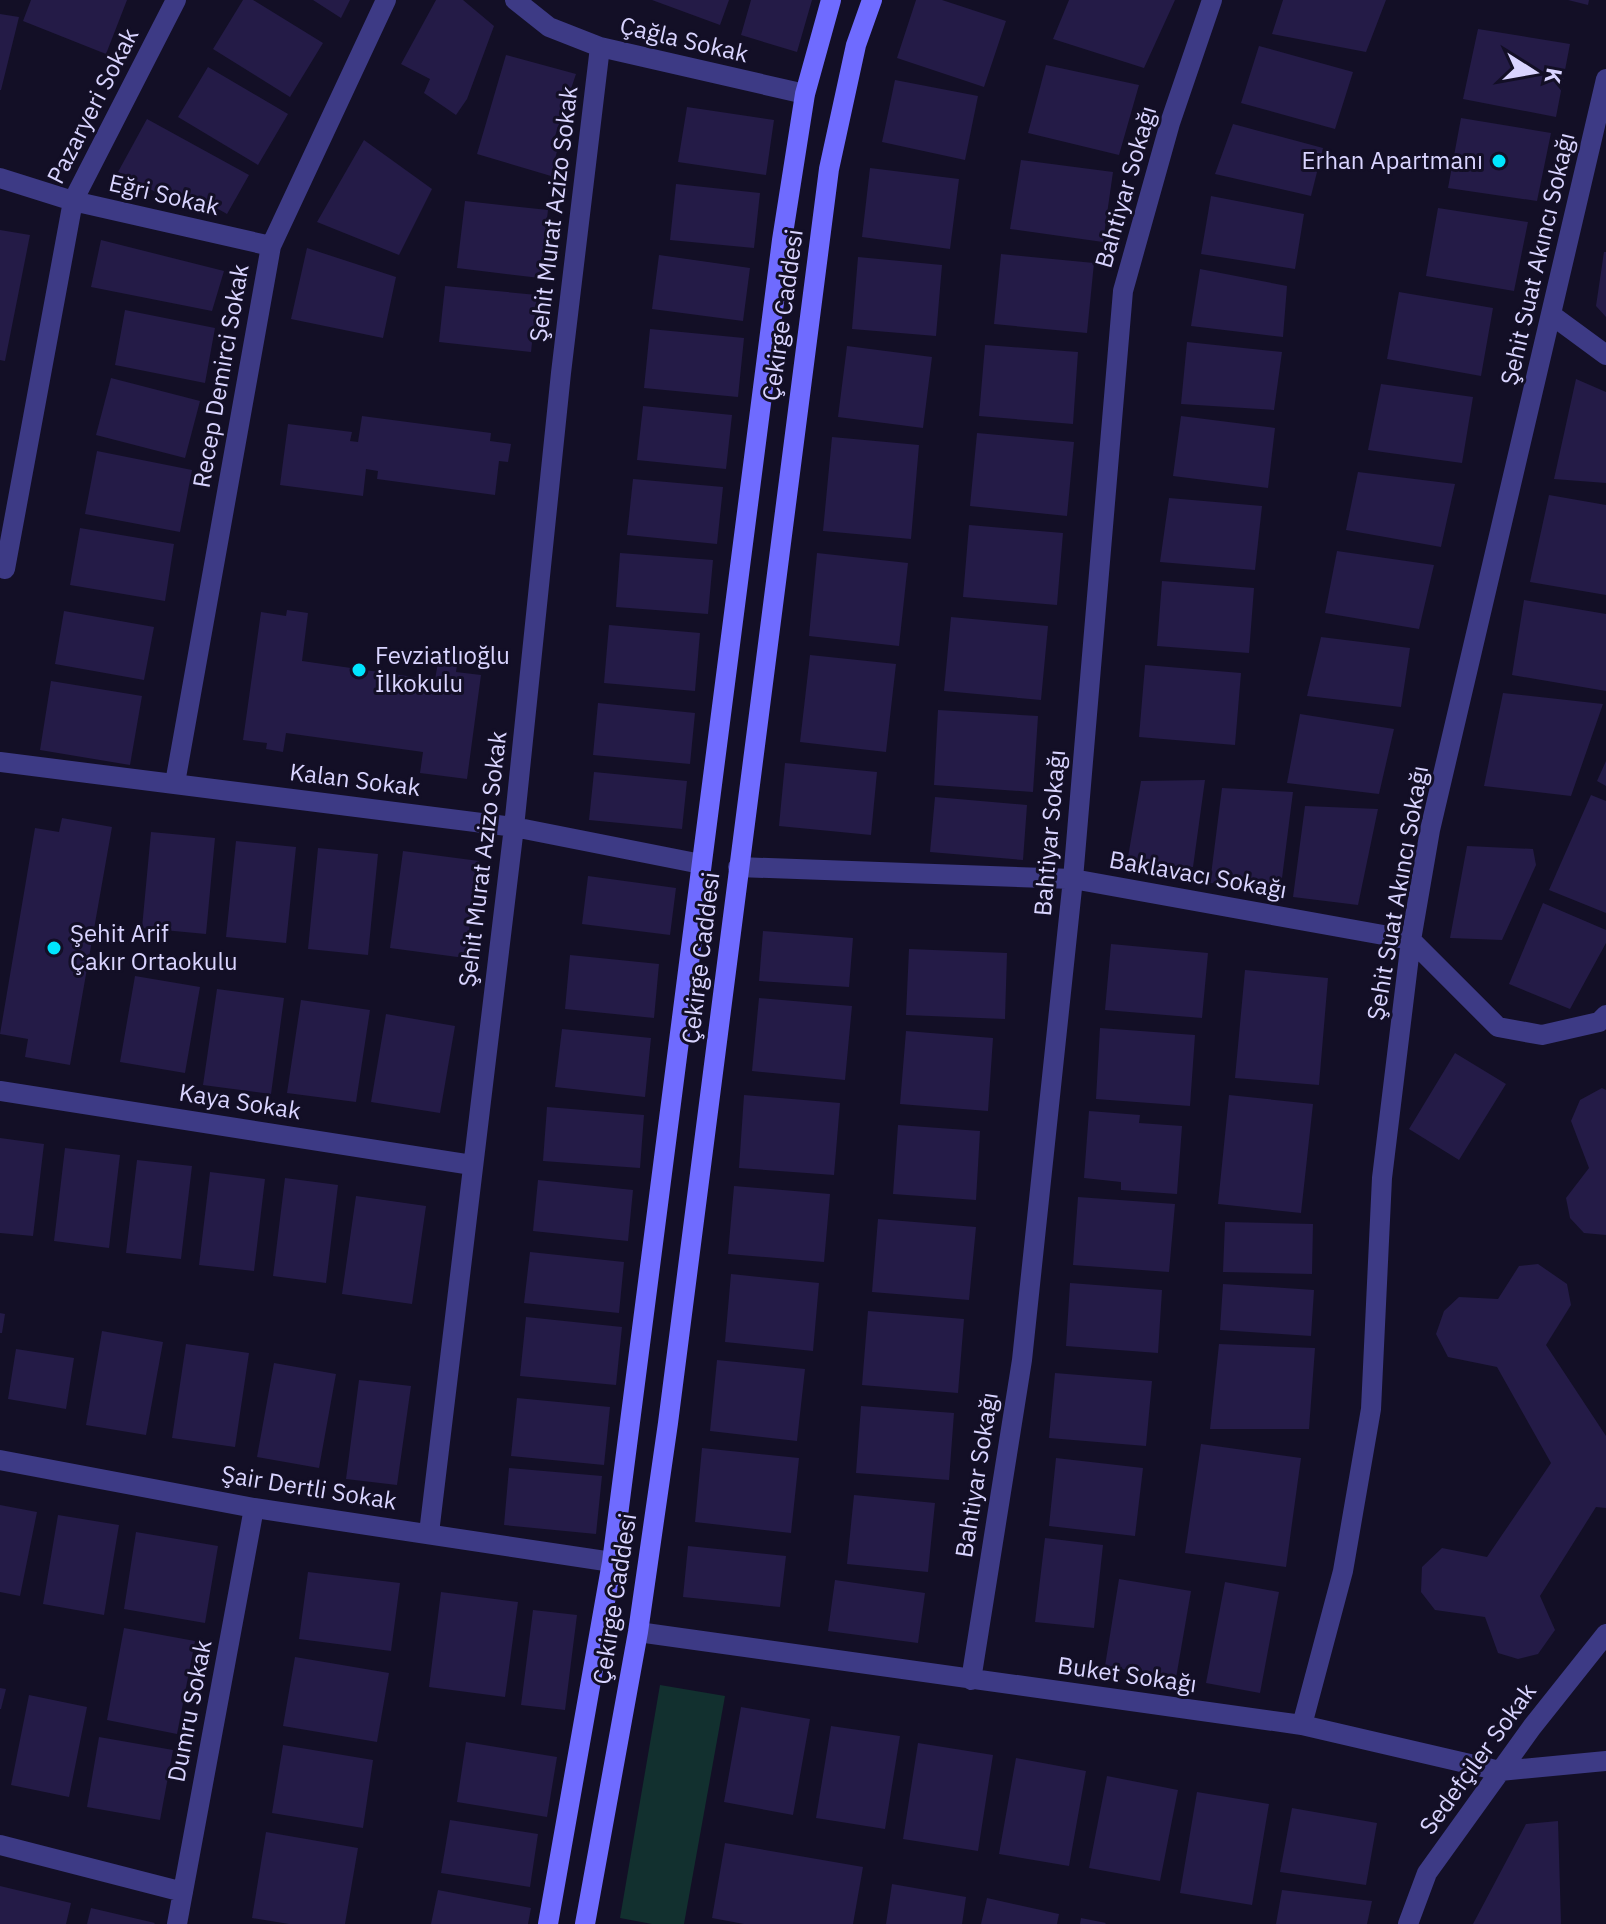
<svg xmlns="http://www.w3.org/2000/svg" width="1606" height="1924" font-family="'IBM Plex Sans',sans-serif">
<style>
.green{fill:#12302f}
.building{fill:#241b47}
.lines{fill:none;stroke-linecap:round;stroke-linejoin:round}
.street{stroke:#3d3a85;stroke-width:20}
.secondary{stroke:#6f6bff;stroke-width:20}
.poi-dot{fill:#00e5ff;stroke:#130f26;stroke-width:3}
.labels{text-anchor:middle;stroke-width:6;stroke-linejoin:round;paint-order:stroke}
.street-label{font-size:24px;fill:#d9d4ff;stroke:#130f26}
.poi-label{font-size:24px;fill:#d9d4ff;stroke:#130f26;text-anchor:start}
</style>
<rect width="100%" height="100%" fill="#130f26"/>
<path class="green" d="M 660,1685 L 725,1696 L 684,1924 L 652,1924 L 620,1918 Z"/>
<path class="building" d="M 31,0 L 127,0 L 106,54 L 23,21 Z
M 243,0 L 253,0 L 323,43 L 290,97 L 213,49 Z
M 313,0 L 350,0 L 341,18 Z
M 436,0 L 463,0 L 494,26 L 467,99 L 456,115 L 424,93 L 430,79 L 401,64 Z
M 652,0 L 729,0 L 720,25 Z
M 751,0 L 812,0 L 797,52 L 741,35 Z
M 916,0 L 942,0 L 1006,21 L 984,87 L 897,58 Z
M 1069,0 L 1175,0 L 1144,68 L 1053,39 Z
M 1283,0 L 1386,0 L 1366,52 L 1272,34 Z
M 1568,0 L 1589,0 L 1588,5 Z
M 0,14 L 19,17 L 1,90 L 0,90 Z
M 1478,29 L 1570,44 L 1556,117 L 1463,99 Z
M 1259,46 L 1353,72 L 1335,129 L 1241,103 Z
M 506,55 L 576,74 L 553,142 L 557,151 L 551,176 L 477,154 Z
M 1046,65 L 1139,85 L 1119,155 L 1028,133 Z
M 208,67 L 288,114 L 258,165 L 178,117 Z
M 895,80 L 978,96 L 965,160 L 882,142 Z
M 687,107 L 774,120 L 766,175 L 678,162 Z
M 1461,118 L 1551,133 L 1537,201 L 1448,188 Z
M 147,119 L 249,175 L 227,214 L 197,197 L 193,205 L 167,190 L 163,196 L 118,172 Z
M 1233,124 L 1323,148 L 1311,196 L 1215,174 Z
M 364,140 L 432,189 L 399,255 L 317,222 Z
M 1021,160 L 1113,172 L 1103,242 L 1010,229 Z
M 870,168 L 959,179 L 950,249 L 862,237 Z
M 676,184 L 760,193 L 754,248 L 670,240 Z
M 1211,196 L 1304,214 L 1295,269 L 1201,254 Z
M 465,201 L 548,210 L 540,278 L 457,268 Z
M 1438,208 L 1528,222 L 1514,291 L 1426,276 Z
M 0,230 L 30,235 L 5,361 L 0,360 Z
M 101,240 L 224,271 L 212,311 L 91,287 Z
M 307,248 L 396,277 L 383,338 L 291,319 Z
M 1604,252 L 1606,252 L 1606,317 L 1596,306 Z
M 1001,254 L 1094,263 L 1087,333 L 994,324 Z
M 659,255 L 750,268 L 743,321 L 652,309 Z
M 858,257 L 942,265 L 936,336 L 852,329 Z
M 1200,269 L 1287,286 L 1283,337 L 1191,326 Z
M 445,286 L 537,295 L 531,352 L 439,342 Z
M 1399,292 L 1493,308 L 1481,376 L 1387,359 Z
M 125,310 L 215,328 L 205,383 L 115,365 Z
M 650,329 L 744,338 L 738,397 L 644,388 Z
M 1187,342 L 1282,352 L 1274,410 L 1181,404 Z
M 985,345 L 1078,352 L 1073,424 L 979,416 Z
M 847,346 L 932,357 L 923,428 L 838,417 Z
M 111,378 L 200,401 L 185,458 L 96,435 Z
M 1576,379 L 1606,392 L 1606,483 L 1554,479 Z
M 1381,384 L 1473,397 L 1462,463 L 1368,450 Z
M 643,406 L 732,415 L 726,469 L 637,460 Z
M 362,416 L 491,433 L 490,441 L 511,444 L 508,462 L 499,461 L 495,495 L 377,479 L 378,471 L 366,469 L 363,496 L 280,485 L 288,424 L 352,432 L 350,441 L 358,442 Z
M 1181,416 L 1275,428 L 1268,488 L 1173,476 Z
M 977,433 L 1074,442 L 1067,516 L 970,506 Z
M 832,437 L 919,445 L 911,539 L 823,531 Z
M 97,451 L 192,470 L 180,532 L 85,514 Z
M 1358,472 L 1455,484 L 1441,547 L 1346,530 Z
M 633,479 L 723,487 L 717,544 L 627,535 Z
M 1549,495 L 1606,505 L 1606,595 L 1530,582 Z
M 1169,498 L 1262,506 L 1255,570 L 1160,562 Z
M 969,525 L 1063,533 L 1057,605 L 963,597 Z
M 80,528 L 174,544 L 165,601 L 70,585 Z
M 1337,551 L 1434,565 L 1419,629 L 1325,613 Z
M 620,553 L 713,560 L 708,614 L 616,607 Z
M 817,553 L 908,563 L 899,646 L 809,636 Z
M 1162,581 L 1254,588 L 1249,653 L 1157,646 Z
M 1524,600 L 1606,614 L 1606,691 L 1512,675 Z
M 287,610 L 308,613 L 302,661 L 435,680 L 438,662 L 457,665 L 456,672 L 481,675 L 467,779 L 420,773 L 423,752 L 286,733 L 283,752 L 266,749 L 267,743 L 243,740 L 261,612 L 286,616 Z
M 64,611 L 154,627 L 144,680 L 55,664 Z
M 951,617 L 1048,626 L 1041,700 L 944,691 Z
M 609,625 L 700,633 L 695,691 L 604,683 Z
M 1321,637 L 1410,648 L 1401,707 L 1307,696 Z
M 810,655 L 896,664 L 886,752 L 800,742 Z
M 1145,665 L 1241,673 L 1235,745 L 1139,737 Z
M 51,681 L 142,696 L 130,765 L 40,750 Z
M 1503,693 L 1603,704 L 1571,796 L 1484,786 Z
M 598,703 L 695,713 L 690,764 L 593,755 Z
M 938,710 L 1038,716 L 1033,792 L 934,785 Z
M 1300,714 L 1394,729 L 1379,794 L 1287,783 Z
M 1606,761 L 1606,786 L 1597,781 Z
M 785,763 L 877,772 L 871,835 L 779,826 Z
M 594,772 L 687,781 L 682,829 L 589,820 Z
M 1205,780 L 1193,867 L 1127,863 L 1141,781 Z
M 1222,788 L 1293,792 L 1281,886 L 1210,883 Z
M 1591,795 L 1606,801 L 1606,913 L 1549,890 Z
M 935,797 L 1027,805 L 1023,860 L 930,852 Z
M 1305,806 L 1378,809 L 1358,905 L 1293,897 Z
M 62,818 L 112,827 L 70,1065 L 25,1057 L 28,1039 L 0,1034 L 35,828 L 59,832 Z
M 151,832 L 215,838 L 206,934 L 142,928 Z
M 236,841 L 296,847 L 286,943 L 226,937 Z
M 1467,846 L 1533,849 L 1536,865 L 1502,940 L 1450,938 Z
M 318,848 L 378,854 L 368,955 L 308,949 Z
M 403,851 L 479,861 L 465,958 L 390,948 Z
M 588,876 L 676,888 L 670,935 L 582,924 Z
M 1543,903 L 1606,930 L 1606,943 L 1570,1009 L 1509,984 Z
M 763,931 L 853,938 L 849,987 L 759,981 Z
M 1111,944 L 1208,953 L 1202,1018 L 1105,1010 Z
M 909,949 L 1007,953 L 1005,1019 L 906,1015 Z
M 570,955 L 659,964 L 654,1018 L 565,1009 Z
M 1245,970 L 1328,978 L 1319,1085 L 1235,1078 Z
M 135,976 L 200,987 L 185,1073 L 120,1062 Z
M 217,989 L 284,998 L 271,1094 L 203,1085 Z
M 759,998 L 852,1006 L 845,1080 L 752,1071 Z
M 301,1000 L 370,1010 L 356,1102 L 287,1093 Z
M 386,1014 L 455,1026 L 440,1113 L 371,1102 Z
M 1100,1028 L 1195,1035 L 1190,1106 L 1096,1099 Z
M 562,1029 L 651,1038 L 645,1097 L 555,1087 Z
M 906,1031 L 993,1038 L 988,1111 L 900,1104 Z
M 1455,1053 L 1506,1084 L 1459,1160 L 1409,1129 Z
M 1602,1088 L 1606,1090 L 1606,1235 L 1584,1233 L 1570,1218 L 1566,1198 L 1589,1168 L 1571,1121 L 1580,1100 Z
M 744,1095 L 840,1103 L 834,1175 L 739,1168 Z
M 1229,1095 L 1313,1104 L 1301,1213 L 1218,1204 Z
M 547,1107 L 644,1115 L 640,1168 L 543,1161 Z
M 1089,1111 L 1140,1115 L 1139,1123 L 1182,1126 L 1177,1194 L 1121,1190 L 1121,1182 L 1084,1178 Z
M 898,1125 L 980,1131 L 976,1200 L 893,1194 Z
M 0,1138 L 44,1144 L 33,1236 L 0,1233 Z
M 65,1148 L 120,1155 L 109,1248 L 54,1241 Z
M 137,1160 L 192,1166 L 181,1259 L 126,1253 Z
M 210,1172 L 265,1179 L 254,1271 L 199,1265 Z
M 285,1178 L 338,1185 L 326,1283 L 273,1276 Z
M 538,1180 L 633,1190 L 628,1241 L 533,1231 Z
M 734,1186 L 830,1194 L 824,1262 L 728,1254 Z
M 356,1196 L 426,1206 L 412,1304 L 342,1294 Z
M 1078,1197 L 1175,1204 L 1169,1272 L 1073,1265 Z
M 878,1219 L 976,1227 L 969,1300 L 872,1292 Z
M 1225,1222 L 1313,1224 L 1312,1274 L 1223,1272 Z
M 530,1252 L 624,1262 L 619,1313 L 524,1303 Z
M 1538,1264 L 1567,1284 L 1571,1305 L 1546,1345 L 1606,1436 L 1606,1508 L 1596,1507 L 1540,1596 L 1555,1630 L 1538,1654 L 1518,1659 L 1498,1653 L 1485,1617 L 1435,1610 L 1421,1592 L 1422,1567 L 1442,1548 L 1487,1557 L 1551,1463 L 1497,1367 L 1448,1357 L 1436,1334 L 1444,1311 L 1459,1297 L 1498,1299 L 1519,1266 Z
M 731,1274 L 819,1283 L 813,1351 L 725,1342 Z
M 1070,1283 L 1162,1290 L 1158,1353 L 1066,1346 Z
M 1223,1284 L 1314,1290 L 1311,1336 L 1220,1330 Z
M 868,1311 L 964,1319 L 958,1393 L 862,1385 Z
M 0,1313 L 5,1314 L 2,1333 L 0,1333 Z
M 526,1317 L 622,1327 L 616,1385 L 520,1376 Z
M 102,1331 L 163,1342 L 146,1435 L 86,1425 Z
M 186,1344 L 249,1353 L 235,1447 L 172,1438 Z
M 1219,1344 L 1315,1348 L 1309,1429 L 1210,1429 Z
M 16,1349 L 74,1358 L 66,1409 L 8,1399 Z
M 717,1360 L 805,1369 L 797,1441 L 710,1431 Z
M 274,1363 L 336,1374 L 319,1468 L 257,1457 Z
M 1055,1373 L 1152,1381 L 1146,1446 L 1049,1438 Z
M 359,1380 L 411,1386 L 397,1485 L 346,1479 Z
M 517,1398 L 610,1407 L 604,1465 L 511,1456 Z
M 861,1406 L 954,1413 L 949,1480 L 856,1473 Z
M 1201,1444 L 1301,1458 L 1286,1567 L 1185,1553 Z
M 702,1448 L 799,1458 L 791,1533 L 695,1522 Z
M 1056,1458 L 1143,1468 L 1135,1536 L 1049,1526 Z
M 509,1468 L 602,1476 L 596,1534 L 504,1525 Z
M 854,1495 L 935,1503 L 928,1572 L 847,1564 Z
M 0,1505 L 37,1512 L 20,1596 L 0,1592 Z
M 58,1515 L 119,1525 L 104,1615 L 43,1604 Z
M 136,1532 L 218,1546 L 205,1623 L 124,1609 Z
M 1045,1538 L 1103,1545 L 1094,1628 L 1035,1622 Z
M 688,1546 L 786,1556 L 780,1607 L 683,1597 Z
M 308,1572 L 400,1583 L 391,1651 L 299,1639 Z
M 1119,1579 L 1191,1591 L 1176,1678 L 1105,1666 Z
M 835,1580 L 925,1593 L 918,1643 L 828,1631 Z
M 1225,1582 L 1279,1592 L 1260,1693 L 1206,1683 Z
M 441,1592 L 518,1602 L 505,1697 L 429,1687 Z
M 533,1610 L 577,1615 L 565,1710 L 521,1705 Z
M 124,1628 L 195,1641 L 177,1734 L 107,1720 Z
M 295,1657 L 389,1673 L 377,1742 L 283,1726 Z
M 0,1688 L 6,1689 L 1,1709 L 0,1709 Z
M 29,1695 L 87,1707 L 69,1797 L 11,1785 Z
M 741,1707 L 810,1719 L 793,1815 L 724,1802 Z
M 831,1726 L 900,1736 L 885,1829 L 816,1818 Z
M 99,1737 L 173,1750 L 160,1820 L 87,1807 Z
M 466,1742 L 557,1757 L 547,1817 L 457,1802 Z
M 918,1743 L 993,1755 L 978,1851 L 903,1839 Z
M 283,1745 L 373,1760 L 363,1828 L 272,1813 Z
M 1016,1758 L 1086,1771 L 1069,1866 L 999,1854 Z
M 1107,1776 L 1178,1790 L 1160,1881 L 1089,1868 Z
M 1197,1792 L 1269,1804 L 1252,1905 L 1180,1893 Z
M 1292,1808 L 1377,1823 L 1366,1885 L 1280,1872 Z
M 450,1820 L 538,1834 L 530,1887 L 441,1873 Z
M 1558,1821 L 1561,1924 L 1473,1924 L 1526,1824 Z
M 266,1832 L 358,1848 L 345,1924 L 289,1924 L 252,1918 Z
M 725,1843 L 863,1867 L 853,1924 L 744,1924 L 712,1918 Z
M 892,1884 L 966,1897 L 962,1924 L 886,1924 Z
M 0,1886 L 71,1903 L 66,1924 L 0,1924 Z
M 438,1890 L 531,1908 L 528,1924 L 431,1924 Z
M 1282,1890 L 1372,1901 L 1367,1924 L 1276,1924 Z
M 987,1898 L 1059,1914 L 1057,1924 L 981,1924 Z
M 91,1908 L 155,1923 L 154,1924 L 87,1924 Z
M 1081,1918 L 1106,1923 L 1105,1924 L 1080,1924 Z"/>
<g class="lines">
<path class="street" d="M 515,0 L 549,27 L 600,47 L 805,94
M 0,178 L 73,201 L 271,246
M 1553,316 L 1606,355
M 5,569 L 73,201 L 176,0
M 0,762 L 514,827 L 701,864
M 175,783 L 271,246 L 386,0
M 738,867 L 1073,879 L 1411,940 L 1498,1027 L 1542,1035 L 1599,1022 L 1606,1015
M 0,1091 L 472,1165
M 0,1460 L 254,1508 L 612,1562
M 429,1533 L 514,827 L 561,373 L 600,47
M 638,1632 L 1302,1725 L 1500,1771 L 1606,1761
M 971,1680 L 1022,1360 L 1073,879 L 1123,291 L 1170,123 L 1212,0
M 1302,1725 L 1343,1571 L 1371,1409 L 1382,1178 L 1411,940 L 1430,830 L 1606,79
M 0,1845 L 183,1892
M 177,1924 L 254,1508
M 1408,1924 L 1427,1873 L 1532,1727 L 1606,1634"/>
<path class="secondary" d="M 548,1924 L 612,1562 L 782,240 L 805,94 L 831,0
M 585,1924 L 638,1632 L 668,1423 L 829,169 L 856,45 L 872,0"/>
</g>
<g class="poi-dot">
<circle cx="1499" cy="161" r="8"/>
<circle cx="359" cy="670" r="8"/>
<circle cx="54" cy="948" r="8"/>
</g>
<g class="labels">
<g class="street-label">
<text transform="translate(684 40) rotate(13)" y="8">Çağla Sokak</text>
<text transform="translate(93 106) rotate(-63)" y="8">Pazaryeri Sokak</text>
<text transform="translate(1126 187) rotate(-74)" y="8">Bahtiyar Sokağı</text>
<text transform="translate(164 195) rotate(13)" y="8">Eğri Sokak</text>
<text transform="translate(554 214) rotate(-83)" y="8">Şehit Murat Azizo Sokak</text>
<text transform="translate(1538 259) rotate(-77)" y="8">Şehit Suat Akıncı Sokağı</text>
<text transform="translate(783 315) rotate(-82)" y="8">Çekirge Caddesi</text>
<text transform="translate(221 376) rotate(-80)" y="8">Recep Demirci Sokak</text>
<text transform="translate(355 780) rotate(7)" y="8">Kalan Sokak</text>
<text transform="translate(1050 833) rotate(-85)" y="8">Bahtiyar Sokağı</text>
<text transform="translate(483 859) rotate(-83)" y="8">Şehit Murat Azizo Sokak</text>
<text transform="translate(1198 875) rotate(10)" y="8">Baklavacı Sokağı</text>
<text transform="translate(1398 893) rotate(-80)" y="8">Şehit Suat Akıncı Sokağı</text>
<text transform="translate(701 958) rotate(-83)" y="8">Çekirge Caddesi</text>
<text transform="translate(240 1102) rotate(9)" y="8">Kaya Sokak</text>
<text transform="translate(977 1475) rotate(-81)" y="8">Bahtiyar Sokağı</text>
<text transform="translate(309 1488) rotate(9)" y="8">Şair Dertli Sokak</text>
<text transform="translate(615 1599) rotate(-81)" y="8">Çekirge Caddesi</text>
<text transform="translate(1127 1675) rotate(8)" y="8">Buket Sokağı</text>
<text transform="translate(190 1711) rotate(-79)" y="8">Dumru Sokak</text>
<text transform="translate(1478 1759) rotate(-54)" y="8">Sedefçiler Sokak</text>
</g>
<g class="poi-label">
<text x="1483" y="169" text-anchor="end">Erhan Apartmanı</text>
<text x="375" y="664">Fevziatlıoğlu<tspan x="375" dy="28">İlkokulu</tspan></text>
<text x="70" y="942">Şehit Arif<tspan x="70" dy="28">Çakır Ortaokulu</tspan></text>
</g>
</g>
<g transform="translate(1534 72) rotate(101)" stroke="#130f26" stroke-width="6" paint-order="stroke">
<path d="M0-6L14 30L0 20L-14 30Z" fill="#d9d4ff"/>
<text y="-12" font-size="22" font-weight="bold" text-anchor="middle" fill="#d9d4ff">K</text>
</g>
</svg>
